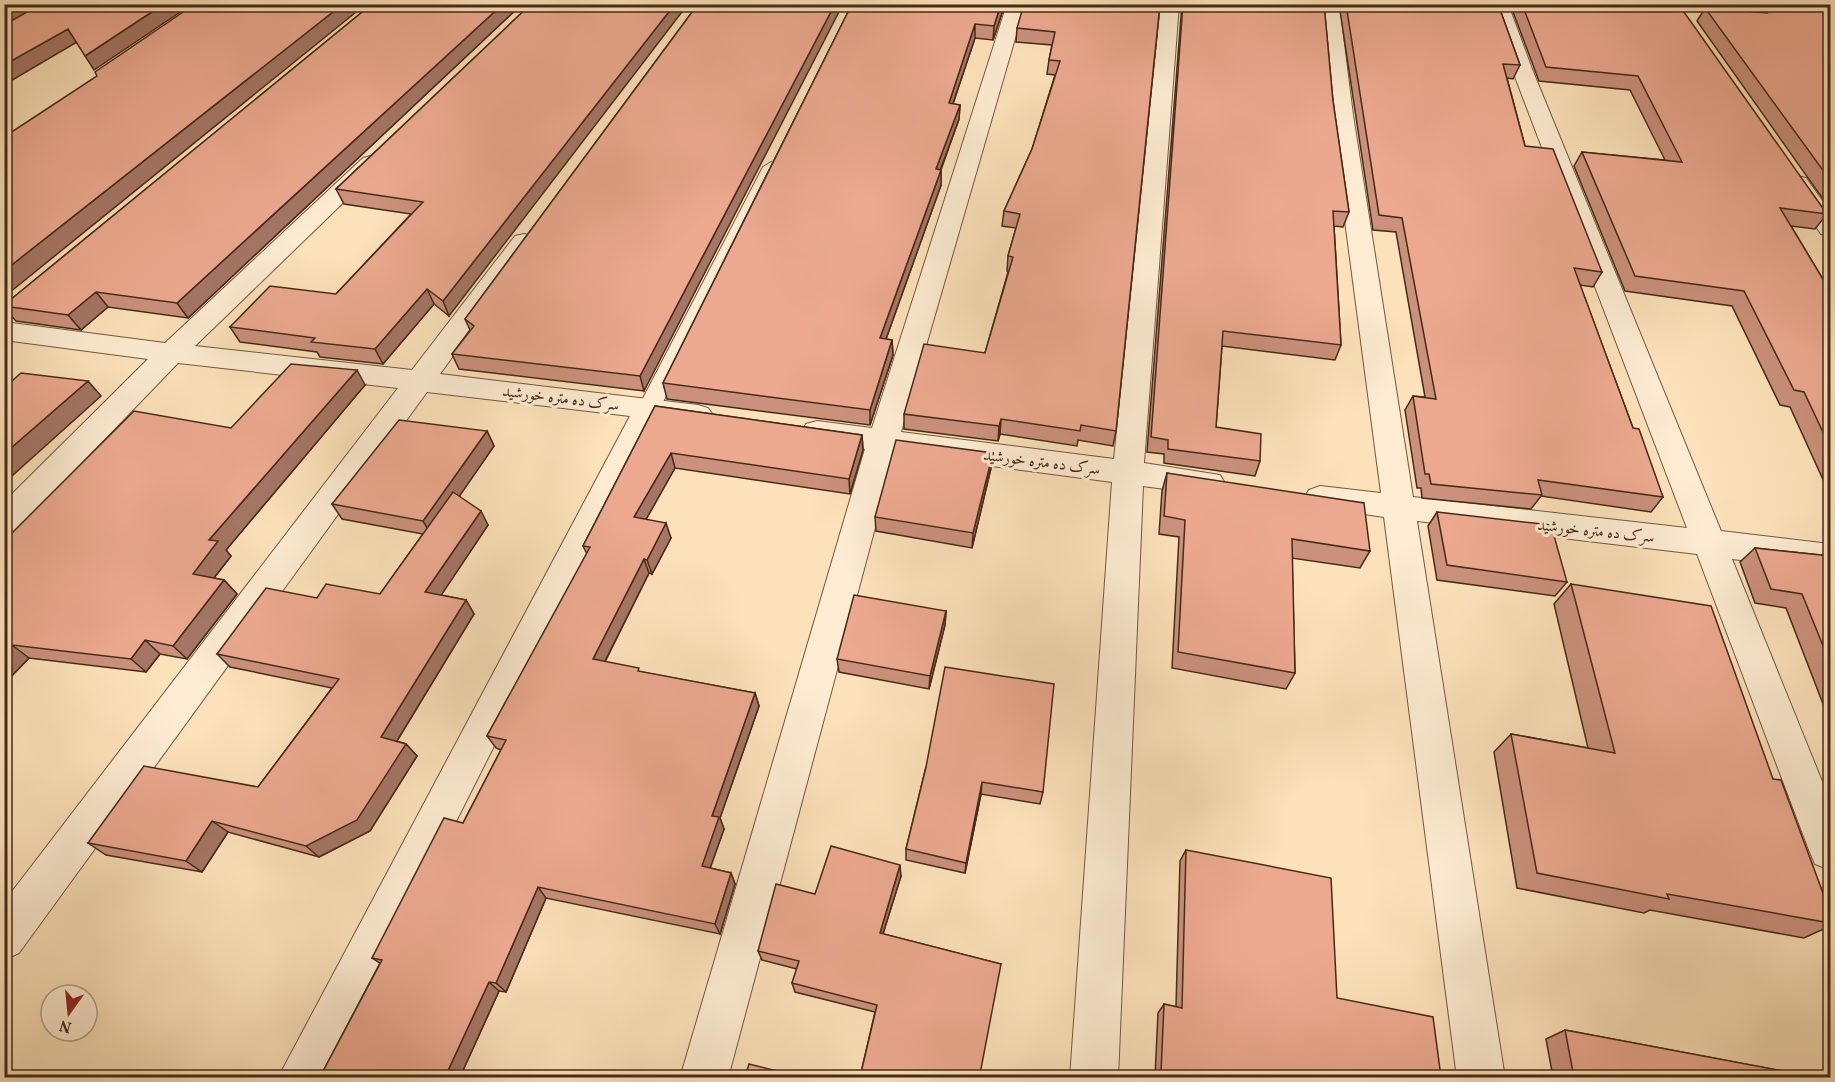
<svg xmlns="http://www.w3.org/2000/svg" width="1835" height="1082" font-family="Vollkorn,Amiri,serif">
<style>
.lines{fill:none;stroke-linecap:round;stroke-linejoin:round}
.service-casing{stroke:#745840;stroke-width:2}
.minor-casing{stroke:#745840;stroke-width:2}
.service{fill:#fdecd2;fill-rule:evenodd}
.minor{fill:#fdecd2;fill-rule:evenodd}
.wall{fill:#cb917c;stroke:#462a18;stroke-width:1.5}
.shaded-wall{fill:#a57665;stroke:#462a18;stroke-width:1.5}
.building{fill:#eca990;stroke:#462a18;stroke-width:1.5}
.labels{text-anchor:middle;stroke-width:6;stroke-linejoin:round;paint-order:stroke}
.street-label{font-size:16px;fill:#462a18;stroke:#fdecd2}
</style>
<rect width="100%" height="100%" fill="#fce1ba"/>
<filter id="stains"><feTurbulence type="fractalNoise" baseFrequency=".00333" numOctaves="4"/><feColorMatrix values="0 0 0 0 .2 0 0 0 0 .09 0 0 0 0 .02 0 0 0 .5 -.17"/></filter>
<radialGradient id="worn" r=".72"><stop offset=".6" stop-color="#630" stop-opacity="0"/><stop offset="1" stop-color="#630" stop-opacity=".3"/></radialGradient>
<g class="lines">
<defs>
<path id="service" d="M 771,162 L 779,167 L 660,408 L 657,413 L 649,415 L 641,413 L 638,408 L 763,167 Z"/>
<path id="minor" d="M 1007,4 L 1025,4 L 901,432 L 1114,459 L 1161,4 L 1179,4 L 1144,463 L 1220,475 L 1225,483 L 1220,491 L 1209,495 L 1143,486 L 1118,1078 L 1070,1078 L 1112,482 L 895,453 L 728,1078 L 680,1078 L 865,449 L 806,440 L 802,432 L 806,424 L 817,421 L 872,428 Z
M 1321,4 L 1339,4 L 1353,115 L 1413,497 L 1687,528 L 1512,69 L 1490,4 L 1508,4 L 1532,69 L 1721,531 L 1830,544 L 1830,570 L 1732,559 L 1830,801 L 1830,870 L 1815,864 L 1809,850 L 1697,554 L 1417,521 L 1505,1078 L 1457,1078 L 1384,517 L 1309,506 L 1304,498 L 1309,490 L 1320,486 L 1381,493 L 1331,115 Z
M 371,156 L 379,158 L 382,163 L 379,168 L 195,346 L 412,370 L 515,236 L 524,234 L 533,236 L 536,241 L 440,374 L 698,405 L 708,408 L 713,415 L 708,422 L 698,425 L 658,420 L 327,1078 L 278,1078 L 630,416 L 427,392 L 19,953 L 4,960 L 4,902 L 398,388 L 178,363 L 15,532 L 4,535 L 4,502 L 148,359 L 4,340 L 4,322 L 165,343 L 363,158 Z
M 1798,176 L 1806,178 L 1830,212 L 1830,236 L 1821,234 L 1786,183 L 1790,178 Z"/>
</defs>
<use href="#service" class="service-casing"/>
<use href="#minor" class="minor-casing"/>
<use href="#service" class="service"/>
<use href="#minor" class="minor"/>
</g>
<path class="wall" d="M 372,4 L 522,4 L 188,318 L 108,307 L 81,330 L 16,321 L 4,308 L 4,305 Z
M 531,4 L 449,316 L 434,304 L 383,364 L 320,357 L 317,352 L 240,342 L 230,327 L 336,294 L 411,214 L 344,204 L 336,189 Z
M 698,4 L 644,391 L 459,369 L 452,354 L 470,330 L 465,319 Z
M 852,4 L 1005,4 L 993,40 L 975,38 L 953,104 L 960,105 L 959,119 L 941,170 L 941,185 L 886,339 L 892,340 L 893,355 L 870,425 L 667,399 L 663,383 Z
M 1160,4 L 1116,431 L 1113,446 L 1078,440 L 1077,446 L 1000,434 L 998,441 L 904,429 L 904,414 L 985,353 L 1008,272 L 1007,271 L 1008,256 L 1016,228 L 1002,226 L 1004,211 L 1032,149 L 1055,75 L 1047,74 L 1049,60 L 1052,45 L 1016,42 L 1017,28 Z
M 1182,4 L 1324,4 L 1333,101 L 1349,212 L 1343,227 L 1334,226 L 1341,345 L 1335,360 L 1222,346 L 1216,427 L 1260,461 L 1255,476 L 1164,463 L 1164,454 L 1147,452 Z
M 1339,4 L 1498,4 L 1520,65 L 1513,79 L 1507,78 L 1525,146 L 1602,272 L 1593,287 L 1580,285 L 1633,428 L 1663,497 L 1651,512 L 1541,496 L 1531,509 L 1422,498 L 1421,488 L 1417,488 L 1405,410 L 1413,396 L 1425,397 L 1396,232 L 1373,230 Z
M 1510,4 L 1674,4 L 1827,214 L 1815,229 L 1791,226 L 1830,291 L 1830,495 L 1790,407 L 1780,405 L 1732,306 L 1625,291 L 1574,166 L 1582,152 L 1665,160 L 1630,90 L 1539,81 Z
M 1744,4 L 1830,4 L 1830,209 L 1697,21 L 1705,8 L 1749,11 Z
M 365,385 L 226,550 L 231,556 L 214,578 L 224,580 L 237,594 L 187,659 L 160,654 L 146,672 L 29,658 L 4,684 L 4,541 L 231,428 Z
M 655,406 L 862,435 L 863,450 L 850,494 L 675,468 L 646,519 L 671,538 L 652,574 L 649,573 L 605,662 L 641,672 L 755,693 L 759,706 L 720,818 L 724,829 L 710,868 L 731,873 L 735,884 L 720,934 L 546,898 L 506,992 L 499,991 L 460,1077 L 320,1077 L 380,963 L 372,958 L 463,823 L 501,750 L 496,748 L 487,736 L 587,554 L 583,546 Z
M 487,431 L 494,446 L 459,496 L 488,525 L 441,595 L 466,600 L 474,614 L 397,741 L 406,744 L 417,756 L 370,831 L 319,857 L 228,832 L 202,872 L 106,855 L 88,843 L 258,787 L 332,688 L 230,667 L 217,654 L 317,598 L 380,594 L 423,534 L 342,519 L 332,504 Z
M 993,453 L 991,468 L 972,548 L 876,531 L 875,517 Z
M 1167,473 L 1370,551 L 1360,568 L 1292,558 L 1295,673 L 1286,689 L 1172,668 L 1179,537 L 1159,534 L 1162,491 Z
M 1437,512 L 1567,582 L 1555,596 L 1437,580 L 1428,526 Z
M 1755,548 L 1830,556 L 1830,722 L 1786,608 L 1755,603 L 1740,562 Z
M 1571,584 L 1773,779 L 1830,912 L 1830,926 L 1804,938 L 1650,910 L 1644,913 L 1517,888 L 1494,752 L 1511,734 L 1588,748 L 1554,604 Z
M 946,611 L 945,625 L 929,689 L 839,672 L 837,659 Z
M 926,767 L 1043,792 L 1040,804 L 981,794 L 965,873 L 906,860 L 906,849 Z
M 1186,850 L 1337,998 L 1441,1077 L 1155,1077 L 1158,1013 L 1164,1004 L 1176,1007 L 1180,861 Z
M 901,876 L 883,934 L 1001,964 L 860,1077 L 875,1012 L 795,992 L 792,983 L 797,969 L 762,960 L 758,951 L 815,894 Z
M 1565,1030 L 1815,1077 L 1553,1077 L 1546,1039 Z"/>
<path class="shaded-wall" d="M 9,4 L 41,4 L 4,26 L 4,7 Z
M 164,4 L 192,4 L 94,70 L 85,56 Z
M 343,4 L 366,4 L 4,297 L 4,271 Z
M 503,4 L 522,4 L 188,318 L 177,303 Z
M 675,4 L 688,4 L 449,316 L 443,301 Z
M 835,4 L 843,4 L 644,391 L 640,376 Z
M 1001,4 L 1005,4 L 993,40 L 994,26 Z
M 975,24 L 975,38 L 948,118 L 949,103 Z
M 68,29 L 77,42 L 4,85 L 4,65 Z
M 960,105 L 959,119 L 935,184 L 936,169 Z
M 941,170 L 941,185 L 881,353 L 880,338 Z
M 427,289 L 434,304 L 383,364 L 375,349 Z
M 96,292 L 108,307 L 81,330 L 68,315 Z
M 892,340 L 893,355 L 870,425 L 870,410 Z
M 357,370 L 365,385 L 226,550 L 231,556 L 206,588 L 193,574 L 209,540 Z
M 88,381 L 101,396 L 4,483 L 4,454 Z
M 1001,419 L 1000,434 L 998,441 L 999,426 Z
M 487,431 L 494,446 L 432,536 L 423,521 Z
M 862,435 L 863,450 L 850,494 L 849,479 Z
M 671,453 L 675,468 L 639,532 L 634,517 Z
M 993,453 L 991,468 L 972,548 L 973,533 Z
M 481,511 L 488,525 L 434,606 L 425,592 Z
M 666,523 L 671,538 L 652,574 L 647,560 Z
M 644,559 L 649,573 L 599,673 L 593,659 Z
M 224,580 L 237,594 L 187,659 L 173,646 Z
M 466,600 L 474,614 L 392,749 L 381,737 Z
M 946,611 L 945,625 L 929,689 L 930,676 Z
M 145,640 L 160,654 L 146,672 L 131,659 Z
M 12,645 L 29,658 L 4,684 L 4,652 Z
M 755,693 L 759,706 L 720,818 L 724,829 L 707,877 L 702,866 L 712,816 Z
M 406,744 L 417,756 L 370,831 L 319,857 L 306,846 Z
M 982,782 L 981,794 L 965,873 L 966,863 Z
M 212,821 L 228,832 L 202,872 L 186,861 Z
M 900,865 L 901,876 L 880,943 L 880,933 Z
M 731,873 L 735,884 L 720,934 L 715,924 Z
M 538,887 L 546,898 L 506,992 L 496,983 Z
M 489,982 L 499,991 L 460,1077 L 445,1077 Z"/>
<path class="building" d="M 41,4 L 164,4 L 85,56 L 68,29 L 4,65 L 4,25 Z
M 195,4 L 343,4 L 4,271 L 4,137 L 97,76 L 95,72 Z
M 372,4 L 503,4 L 177,303 L 96,292 L 68,315 L 4,306 L 4,305 Z
M 531,4 L 675,4 L 443,301 L 427,289 L 375,349 L 311,342 L 315,338 L 230,327 L 270,286 L 336,294 L 423,202 L 336,189 Z
M 698,4 L 835,4 L 640,376 L 452,354 L 474,326 L 465,319 Z
M 852,4 L 1001,4 L 994,26 L 975,24 L 949,103 L 960,105 L 936,169 L 941,170 L 880,338 L 892,340 L 870,410 L 663,383 Z
M 1024,4 L 1160,4 L 1116,431 L 1081,425 L 1080,431 L 1001,419 L 999,426 L 904,414 L 924,344 L 985,353 L 1013,257 L 1008,256 L 1020,214 L 1004,211 L 1032,149 L 1060,61 L 1049,60 L 1055,32 L 1017,28 Z
M 1183,4 L 1324,4 L 1333,101 L 1349,212 L 1333,211 L 1341,345 L 1223,331 L 1216,427 L 1261,434 L 1260,461 L 1168,449 L 1168,440 L 1151,437 Z
M 1346,4 L 1498,4 L 1520,65 L 1503,64 L 1525,146 L 1553,149 L 1602,272 L 1574,268 L 1633,428 L 1639,429 L 1663,497 L 1538,480 L 1542,495 L 1431,484 L 1429,474 L 1425,474 L 1413,396 L 1436,399 L 1402,218 L 1379,215 Z
M 1522,4 L 1679,5 L 1827,214 L 1780,208 L 1830,291 L 1830,301 L 1826,300 L 1830,307 L 1830,447 L 1804,392 L 1794,390 L 1744,291 L 1635,276 L 1582,152 L 1682,162 L 1638,76 L 1546,67 Z
M 1761,4 L 1830,4 L 1830,180 L 1705,8 L 1767,13 Z
M 291,364 L 357,370 L 209,540 L 218,541 L 193,574 L 224,580 L 173,646 L 145,640 L 131,659 L 12,645 L 4,652 L 4,541 L 134,411 L 231,428 Z
M 21,373 L 88,381 L 4,454 L 4,388 Z
M 655,406 L 862,435 L 849,479 L 671,453 L 634,517 L 666,523 L 647,560 L 644,559 L 593,659 L 639,668 L 638,671 L 755,693 L 712,816 L 719,817 L 702,866 L 731,873 L 715,924 L 538,887 L 496,983 L 489,982 L 445,1077 L 320,1077 L 382,960 L 372,958 L 444,818 L 463,823 L 506,740 L 487,736 L 590,547 L 583,546 Z
M 399,420 L 487,431 L 423,521 L 332,504 Z
M 896,440 L 993,453 L 973,533 L 875,517 Z
M 1167,473 L 1364,503 L 1370,551 L 1292,539 L 1295,673 L 1178,652 L 1185,520 L 1164,516 Z
M 453,492 L 481,511 L 425,592 L 466,600 L 381,737 L 406,744 L 357,820 L 306,846 L 212,821 L 186,861 L 88,843 L 144,766 L 258,787 L 339,679 L 217,654 L 266,588 L 317,598 L 326,584 L 380,594 Z
M 1437,512 L 1551,525 L 1567,582 L 1447,565 Z
M 1755,548 L 1830,556 L 1830,663 L 1802,594 L 1771,589 Z
M 1571,584 L 1711,606 L 1773,779 L 1781,780 L 1830,912 L 1830,923 L 1667,894 L 1669,899 L 1537,873 L 1511,734 L 1615,753 Z
M 854,595 L 946,611 L 930,676 L 837,659 Z
M 945,667 L 1054,684 L 1043,792 L 982,782 L 966,863 L 906,849 L 926,767 Z
M 831,846 L 900,865 L 880,933 L 1001,964 L 980,1074 L 993,1077 L 860,1077 L 877,1005 L 792,983 L 799,961 L 758,951 L 776,884 L 815,894 Z
M 1186,850 L 1331,878 L 1337,998 L 1433,1017 L 1441,1077 L 1182,1077 L 1161,1073 L 1164,1004 L 1182,1008 Z
M 1565,1030 L 1815,1077 L 1574,1077 Z
M 749,1064 L 802,1077 L 745,1077 Z"/>
<g class="labels">
<g class="street-label">
<text transform="translate(561 397) rotate(7)" y="6">سرک ده متره خورشید</text>
<text transform="translate(1042 461) rotate(7)" y="6">سرک ده متره خورشید</text>
<text transform="translate(1596 530) rotate(6)" y="6">سرک ده متره خورشید</text>
</g>
</g>
<rect width="1835" height="1082" fill="none" stroke="#fce1ba" stroke-width="24"/>
<rect x="6" y="6" width="1823" height="1070" fill="none" stroke="#462a18" stroke-width="3"/>
<rect x="12" y="12" width="1811" height="1058" fill="none" stroke="#462a18" stroke-width="1.5"/>
<g transform="translate(69 1013) rotate(195)"><circle r="28" fill="#fdecd2" stroke="#b49e88" stroke-width="1.5"/>
<path d="M0-4.5L10 22L0 15L-10 22Z" fill="#8f2418"/>
<text y="-9" font-size="16" font-weight="bold" text-anchor="middle" fill="#462a18">N</text>
</g>
<rect width="100%" height="100%" filter="url(#stains)"/>
<rect width="100%" height="100%" fill="url(#worn)"/>
</svg>
